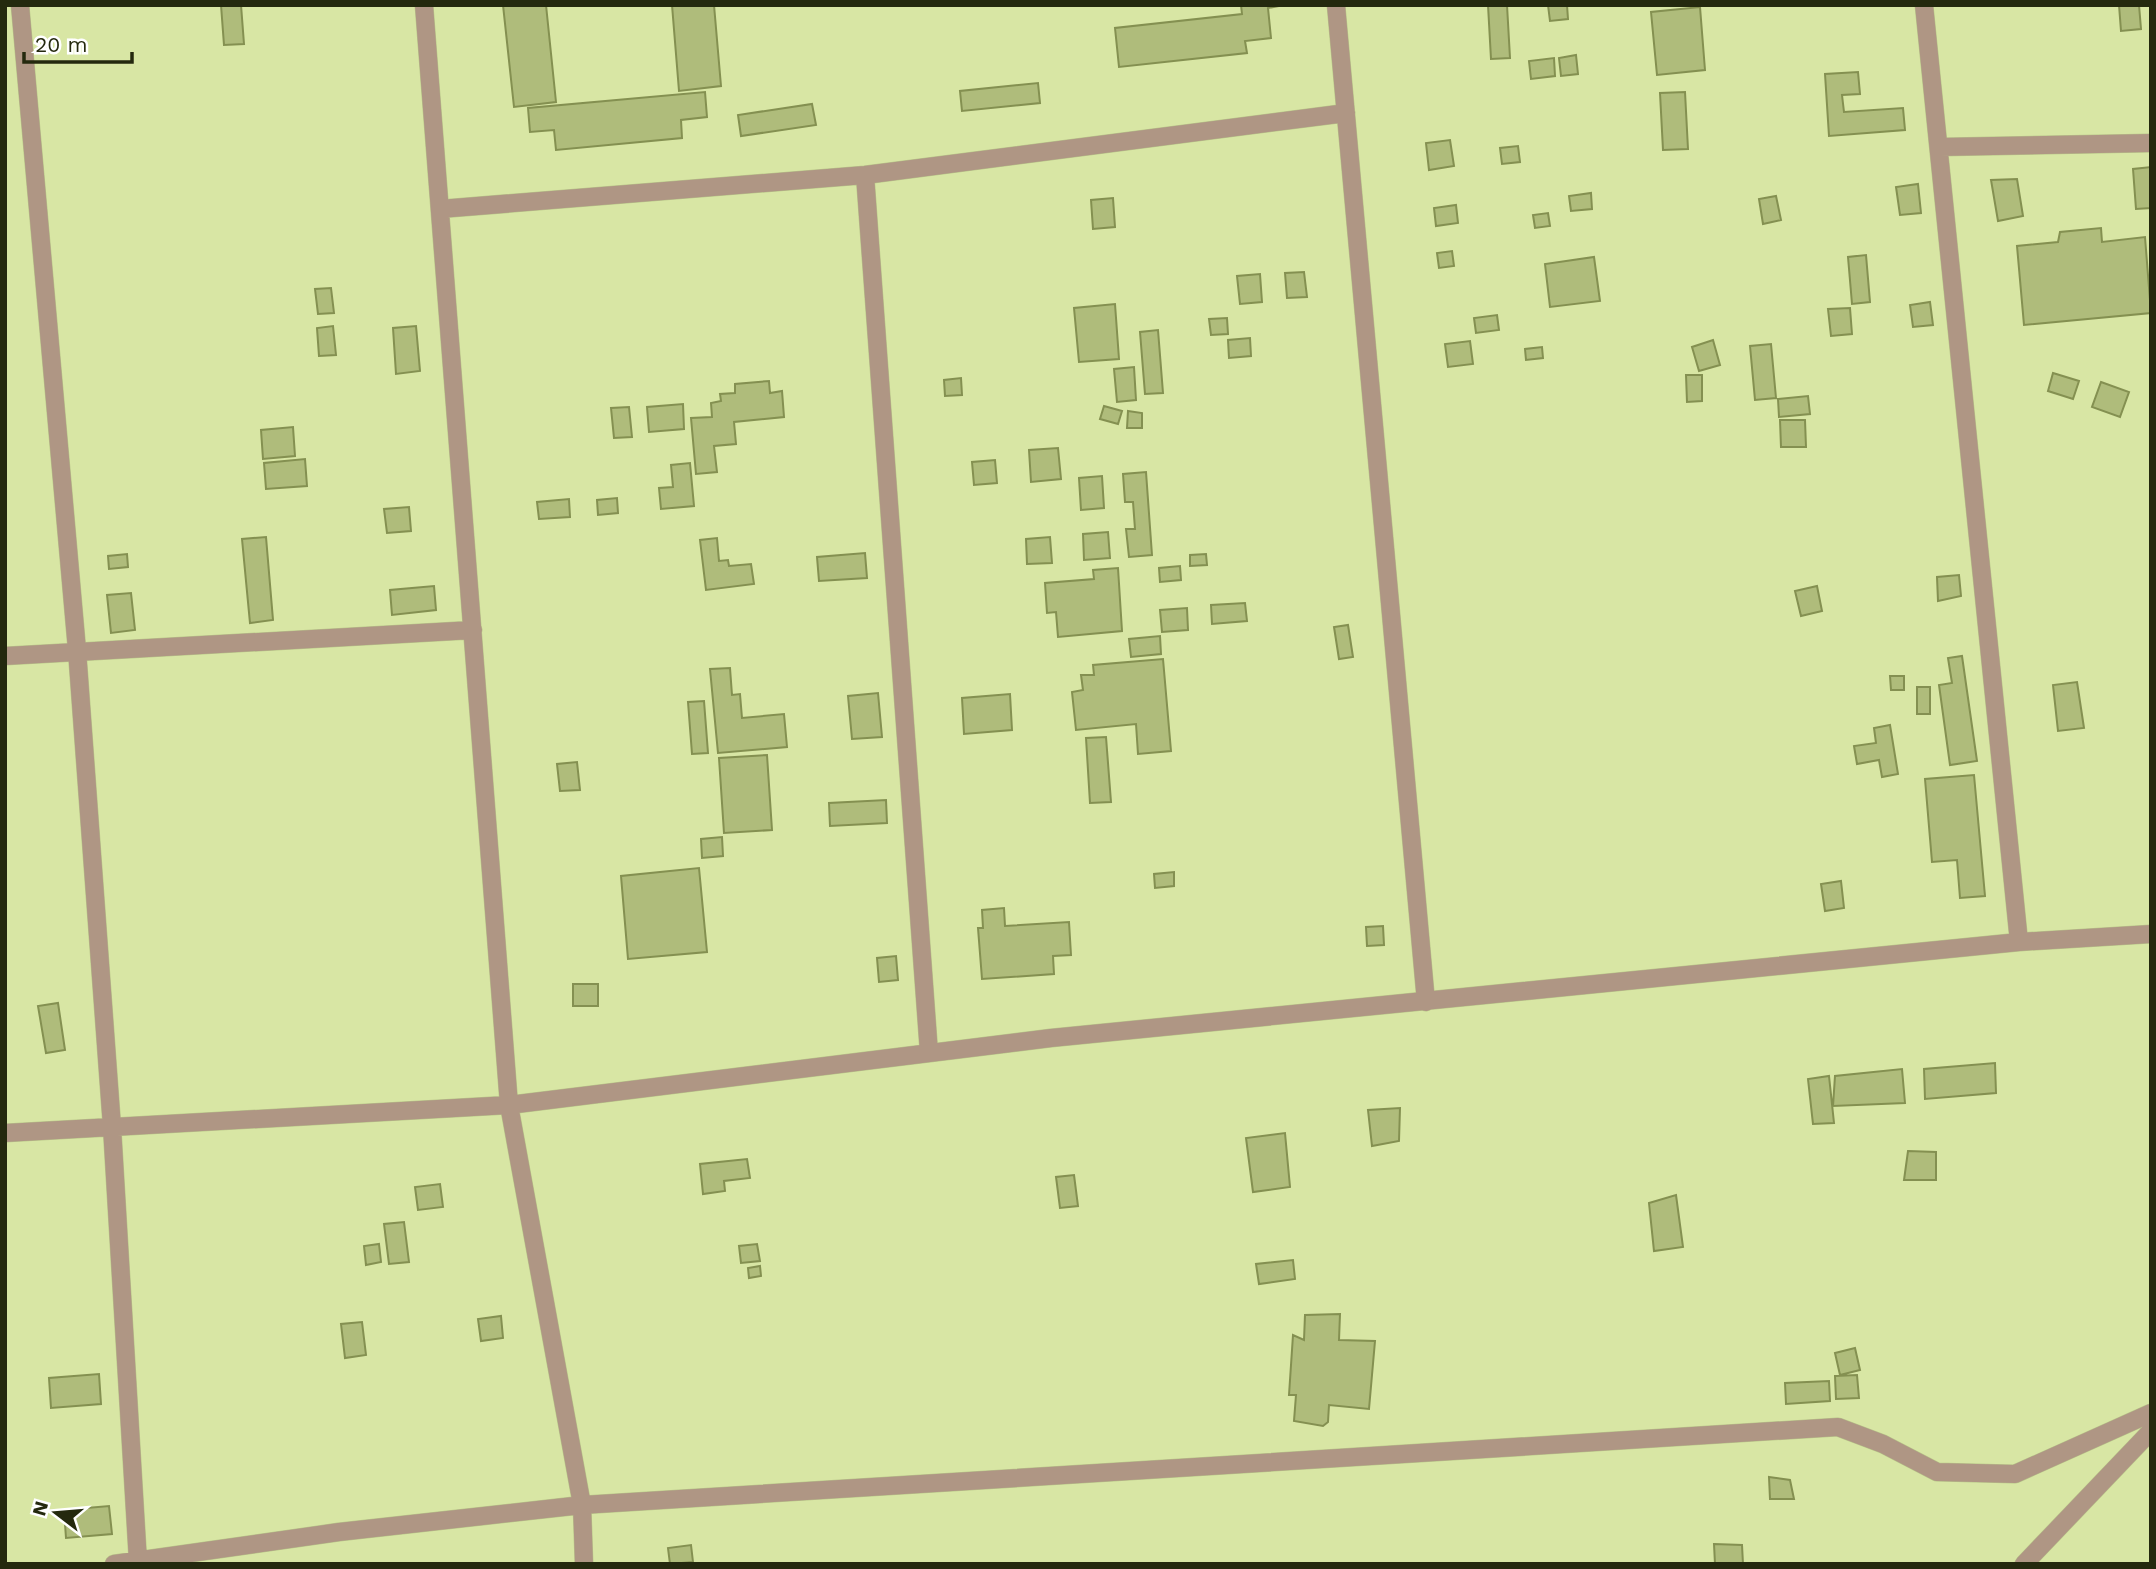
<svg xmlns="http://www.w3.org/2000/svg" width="2156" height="1569" font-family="'Work Sans',sans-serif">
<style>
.building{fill:#afbc7b;stroke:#849051;stroke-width:2}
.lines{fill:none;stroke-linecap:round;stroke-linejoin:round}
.minor-casing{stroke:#b8c489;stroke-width:19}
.minor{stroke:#af9684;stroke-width:18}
</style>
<rect width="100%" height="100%" fill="#d8e6a4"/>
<path class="building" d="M 221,5 L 241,5 L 244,44 L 224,45 Z
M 503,5 L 546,5 L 556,102 L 514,107 Z
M 672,5 L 714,5 L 721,86 L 679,91 Z
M 1241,5 L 1284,5 L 1268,8 L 1271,38 L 1245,41 L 1247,53 L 1119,67 L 1115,28 L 1242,14 Z
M 1488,5 L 1507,5 L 1510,58 L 1491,59 Z
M 1548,5 L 1567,5 L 1568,19 L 1550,21 Z
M 2119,5 L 2139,5 L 2141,29 L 2121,31 Z
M 1700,7 L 1705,70 L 1657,75 L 1651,12 Z
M 1576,55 L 1578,74 L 1561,76 L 1559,58 Z
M 1554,58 L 1555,76 L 1531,79 L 1529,61 Z
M 1858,72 L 1860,94 L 1842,95 L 1844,112 L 1903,108 L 1905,130 L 1829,136 L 1825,74 Z
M 1038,83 L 1040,103 L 962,111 L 960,91 Z
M 705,92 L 707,117 L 681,120 L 682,138 L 556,150 L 554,130 L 530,132 L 528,108 Z
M 1685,92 L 1688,149 L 1663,150 L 1660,93 Z
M 812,104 L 816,125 L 741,136 L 738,115 Z
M 1450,140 L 1454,166 L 1429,170 L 1426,143 Z
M 1518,146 L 1520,162 L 1502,164 L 1500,148 Z
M 2151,167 L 2151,208 L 2136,209 L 2133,169 Z
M 2017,179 L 2023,216 L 1998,221 L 1991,180 Z
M 1918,184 L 1921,213 L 1900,215 L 1896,187 Z
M 1591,193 L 1592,209 L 1571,211 L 1569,196 Z
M 1776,196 L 1781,220 L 1763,224 L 1759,199 Z
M 1113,198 L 1115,227 L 1093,229 L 1091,200 Z
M 1456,205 L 1458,223 L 1436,226 L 1434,208 Z
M 1548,213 L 1550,226 L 1535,228 L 1533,215 Z
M 2101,228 L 2102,242 L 2145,237 L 2151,313 L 2024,325 L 2017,246 L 2058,242 L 2060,232 Z
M 1452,251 L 1454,266 L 1439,268 L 1437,253 Z
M 1866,255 L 1870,302 L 1852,304 L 1848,257 Z
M 1594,257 L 1600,301 L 1550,307 L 1545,264 Z
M 1304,272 L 1307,297 L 1287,298 L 1285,273 Z
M 1260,274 L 1262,302 L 1240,304 L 1237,276 Z
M 331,288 L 334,313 L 318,314 L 315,289 Z
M 1930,302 L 1933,325 L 1913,327 L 1910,305 Z
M 1115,304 L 1119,359 L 1079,362 L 1074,308 Z
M 1850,308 L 1852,334 L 1831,336 L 1828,309 Z
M 1497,315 L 1499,330 L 1476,333 L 1474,318 Z
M 1227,318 L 1228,334 L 1211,335 L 1209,319 Z
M 333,326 L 336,355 L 319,356 L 317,328 Z
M 416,326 L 420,371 L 396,374 L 393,328 Z
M 1158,330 L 1163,393 L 1145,394 L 1140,332 Z
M 1250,338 L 1251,356 L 1229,358 L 1228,340 Z
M 1713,340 L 1720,365 L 1699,371 L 1692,347 Z
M 1470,341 L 1473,364 L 1448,367 L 1445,344 Z
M 1771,344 L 1776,398 L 1755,400 L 1750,346 Z
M 1542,347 L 1543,358 L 1526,360 L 1525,349 Z
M 1134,367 L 1136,400 L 1117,402 L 1114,369 Z
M 2053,373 L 2079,381 L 2073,399 L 2048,391 Z
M 1686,375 L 1702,375 L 1702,401 L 1687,402 Z
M 961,378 L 962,395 L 945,396 L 944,380 Z
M 769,381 L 770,393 L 782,391 L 784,417 L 734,422 L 736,444 L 714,446 L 717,472 L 696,474 L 691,418 L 712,417 L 711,403 L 721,401 L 720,394 L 735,393 L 735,384 Z
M 2101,382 L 2129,392 L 2120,417 L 2092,407 Z
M 1808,396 L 1810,414 L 1779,417 L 1778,399 Z
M 683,404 L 684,429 L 649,432 L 647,407 Z
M 1104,406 L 1122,411 L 1118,424 L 1100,419 Z
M 629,407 L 632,437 L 614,438 L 611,408 Z
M 1128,411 L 1142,413 L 1142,428 L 1127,428 Z
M 1780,420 L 1805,420 L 1806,447 L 1781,447 Z
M 293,427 L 295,456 L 263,459 L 261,430 Z
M 1058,448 L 1061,479 L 1031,482 L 1029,450 Z
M 305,459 L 307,486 L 266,489 L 264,463 Z
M 995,460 L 997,483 L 974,485 L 972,462 Z
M 690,463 L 694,506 L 661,509 L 659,488 L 673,487 L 671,465 Z
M 1146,472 L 1152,555 L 1129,557 L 1126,529 L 1135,529 L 1133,502 L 1125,502 L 1123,474 Z
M 1102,476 L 1104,508 L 1081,510 L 1079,478 Z
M 617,498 L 618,513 L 598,515 L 597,500 Z
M 569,499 L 570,517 L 539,519 L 537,502 Z
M 409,507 L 411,531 L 387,533 L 384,509 Z
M 1108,532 L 1110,558 L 1084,560 L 1083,534 Z
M 266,537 L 273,620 L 250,623 L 242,539 Z
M 1050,537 L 1052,563 L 1027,564 L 1026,539 Z
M 717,538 L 719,561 L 728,560 L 729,566 L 751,564 L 754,584 L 706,590 L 700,540 Z
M 865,553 L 867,578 L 819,581 L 817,557 Z
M 127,554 L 128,567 L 109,569 L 108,556 Z
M 1206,554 L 1207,565 L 1190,566 L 1190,555 Z
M 1180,566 L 1181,580 L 1160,582 L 1159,568 Z
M 1118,568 L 1122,631 L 1058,637 L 1056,612 L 1047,613 L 1045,583 L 1094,579 L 1093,570 Z
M 1959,575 L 1961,596 L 1938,601 L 1937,577 Z
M 434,586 L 436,610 L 392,615 L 390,590 Z
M 1817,586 L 1822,611 L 1801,616 L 1795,591 Z
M 131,593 L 135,630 L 111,633 L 107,595 Z
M 1245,603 L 1247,621 L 1212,624 L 1211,605 Z
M 1187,608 L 1188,630 L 1162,632 L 1160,610 Z
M 1348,625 L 1353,657 L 1339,659 L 1334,627 Z
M 1160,636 L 1161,654 L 1131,657 L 1129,639 Z
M 1962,656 L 1977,761 L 1950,765 L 1939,685 L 1952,683 L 1948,658 Z
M 1163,659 L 1171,751 L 1138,754 L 1136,724 L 1076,730 L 1072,692 L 1083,690 L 1081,675 L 1094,675 L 1093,665 Z
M 730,668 L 732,695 L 740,694 L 742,718 L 784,714 L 787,747 L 718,753 L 710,669 Z
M 1890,676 L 1904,676 L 1904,690 L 1891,690 Z
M 2077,682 L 2084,728 L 2058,731 L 2053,685 Z
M 1917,687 L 1930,687 L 1930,714 L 1917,714 Z
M 878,693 L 882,737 L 852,739 L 848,696 Z
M 1010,694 L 1012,730 L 964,734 L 962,698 Z
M 704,701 L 708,753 L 692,754 L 688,702 Z
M 1890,725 L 1898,774 L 1882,777 L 1879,760 L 1857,764 L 1854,746 L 1876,743 L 1874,728 Z
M 1106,737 L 1111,802 L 1090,803 L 1086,738 Z
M 767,755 L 772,830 L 724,833 L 719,758 Z
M 577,762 L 580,790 L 560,791 L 557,764 Z
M 1974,775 L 1985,896 L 1960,898 L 1957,860 L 1932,862 L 1925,779 Z
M 886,800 L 887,823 L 830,826 L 829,803 Z
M 722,837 L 723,856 L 702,858 L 701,839 Z
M 699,868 L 707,952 L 628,959 L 621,876 Z
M 1174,872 L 1174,886 L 1155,888 L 1154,874 Z
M 1841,881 L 1844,908 L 1825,911 L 1821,884 Z
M 1004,908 L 1005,926 L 1069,922 L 1071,955 L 1053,956 L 1054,974 L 982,979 L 978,928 L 983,928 L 982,910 Z
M 1383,926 L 1384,945 L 1367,946 L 1366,927 Z
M 896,956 L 898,980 L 879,982 L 877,958 Z
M 573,984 L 598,984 L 598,1006 L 573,1006 Z
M 58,1003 L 65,1050 L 46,1053 L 38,1006 Z
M 1995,1063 L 1996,1093 L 1925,1099 L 1924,1069 Z
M 1902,1069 L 1905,1103 L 1833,1106 L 1835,1076 Z
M 1829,1076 L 1834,1123 L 1813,1124 L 1808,1079 Z
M 1400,1108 L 1399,1141 L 1372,1146 L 1368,1110 Z
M 1285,1133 L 1290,1187 L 1253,1192 L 1246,1138 Z
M 1908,1151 L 1936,1152 L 1936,1180 L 1904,1180 Z
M 747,1159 L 750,1178 L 724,1181 L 725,1191 L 703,1194 L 700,1164 Z
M 1074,1175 L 1078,1206 L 1060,1208 L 1056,1177 Z
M 440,1184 L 443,1207 L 418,1210 L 415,1187 Z
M 1676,1195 L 1683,1247 L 1654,1251 L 1649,1203 Z
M 404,1222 L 409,1262 L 389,1264 L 384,1224 Z
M 379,1244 L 381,1262 L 366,1265 L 364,1246 Z
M 757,1244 L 760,1261 L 741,1263 L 739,1246 Z
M 1293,1260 L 1295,1279 L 1259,1284 L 1256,1264 Z
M 760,1266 L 761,1276 L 749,1278 L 748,1268 Z
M 1340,1314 L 1339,1340 L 1375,1341 L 1369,1409 L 1329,1405 L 1328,1422 L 1323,1426 L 1294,1421 L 1296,1395 L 1289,1395 L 1293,1335 L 1304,1340 L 1305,1315 Z
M 501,1316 L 503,1338 L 481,1341 L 478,1319 Z
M 362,1322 L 366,1355 L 345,1358 L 341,1324 Z
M 1855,1348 L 1860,1370 L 1840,1375 L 1835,1353 Z
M 99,1374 L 101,1404 L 51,1408 L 49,1378 Z
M 1857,1375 L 1859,1398 L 1836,1399 L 1835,1376 Z
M 1829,1381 L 1830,1401 L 1786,1404 L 1785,1383 Z
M 1769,1477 L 1790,1480 L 1794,1499 L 1770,1499 Z
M 109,1506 L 112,1534 L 66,1538 L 64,1510 Z
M 1714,1544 L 1742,1545 L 1743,1564 L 1715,1564 Z
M 691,1545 L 693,1562 L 670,1564 L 668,1548 Z"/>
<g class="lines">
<defs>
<path id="minor" d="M 20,5 L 77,650 L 112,1127 L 138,1562
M 424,5 L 509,1105 L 582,1505 L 584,1564
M 1336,5 L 1426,1002
M 1924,5 L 2019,942
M 1940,147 L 2151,143
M 865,175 L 929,1053
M 440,209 L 865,175 L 1346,113
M 5,656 L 473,630
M 5,1133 L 509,1105 L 1051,1038 L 2019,942 L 2151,934
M 114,1564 L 339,1532 L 582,1505 L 1838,1427 L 1883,1444 L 1937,1472 L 2015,1474 L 2151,1413
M 2024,1564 L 2151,1431"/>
</defs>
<use href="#minor" class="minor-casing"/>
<use href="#minor" class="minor"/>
</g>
<rect width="2156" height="1569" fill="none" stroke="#24290e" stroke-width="14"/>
<g transform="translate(56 1513) rotate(286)" stroke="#ffffff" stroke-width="5" paint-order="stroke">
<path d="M0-5L12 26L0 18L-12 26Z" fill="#24290e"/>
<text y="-10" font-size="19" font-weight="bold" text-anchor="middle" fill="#24290e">N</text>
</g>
<path d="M24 52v10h108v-10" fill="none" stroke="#24290e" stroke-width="3.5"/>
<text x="35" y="52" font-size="21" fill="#24290e" stroke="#ffffff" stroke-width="5" paint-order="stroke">20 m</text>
</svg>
